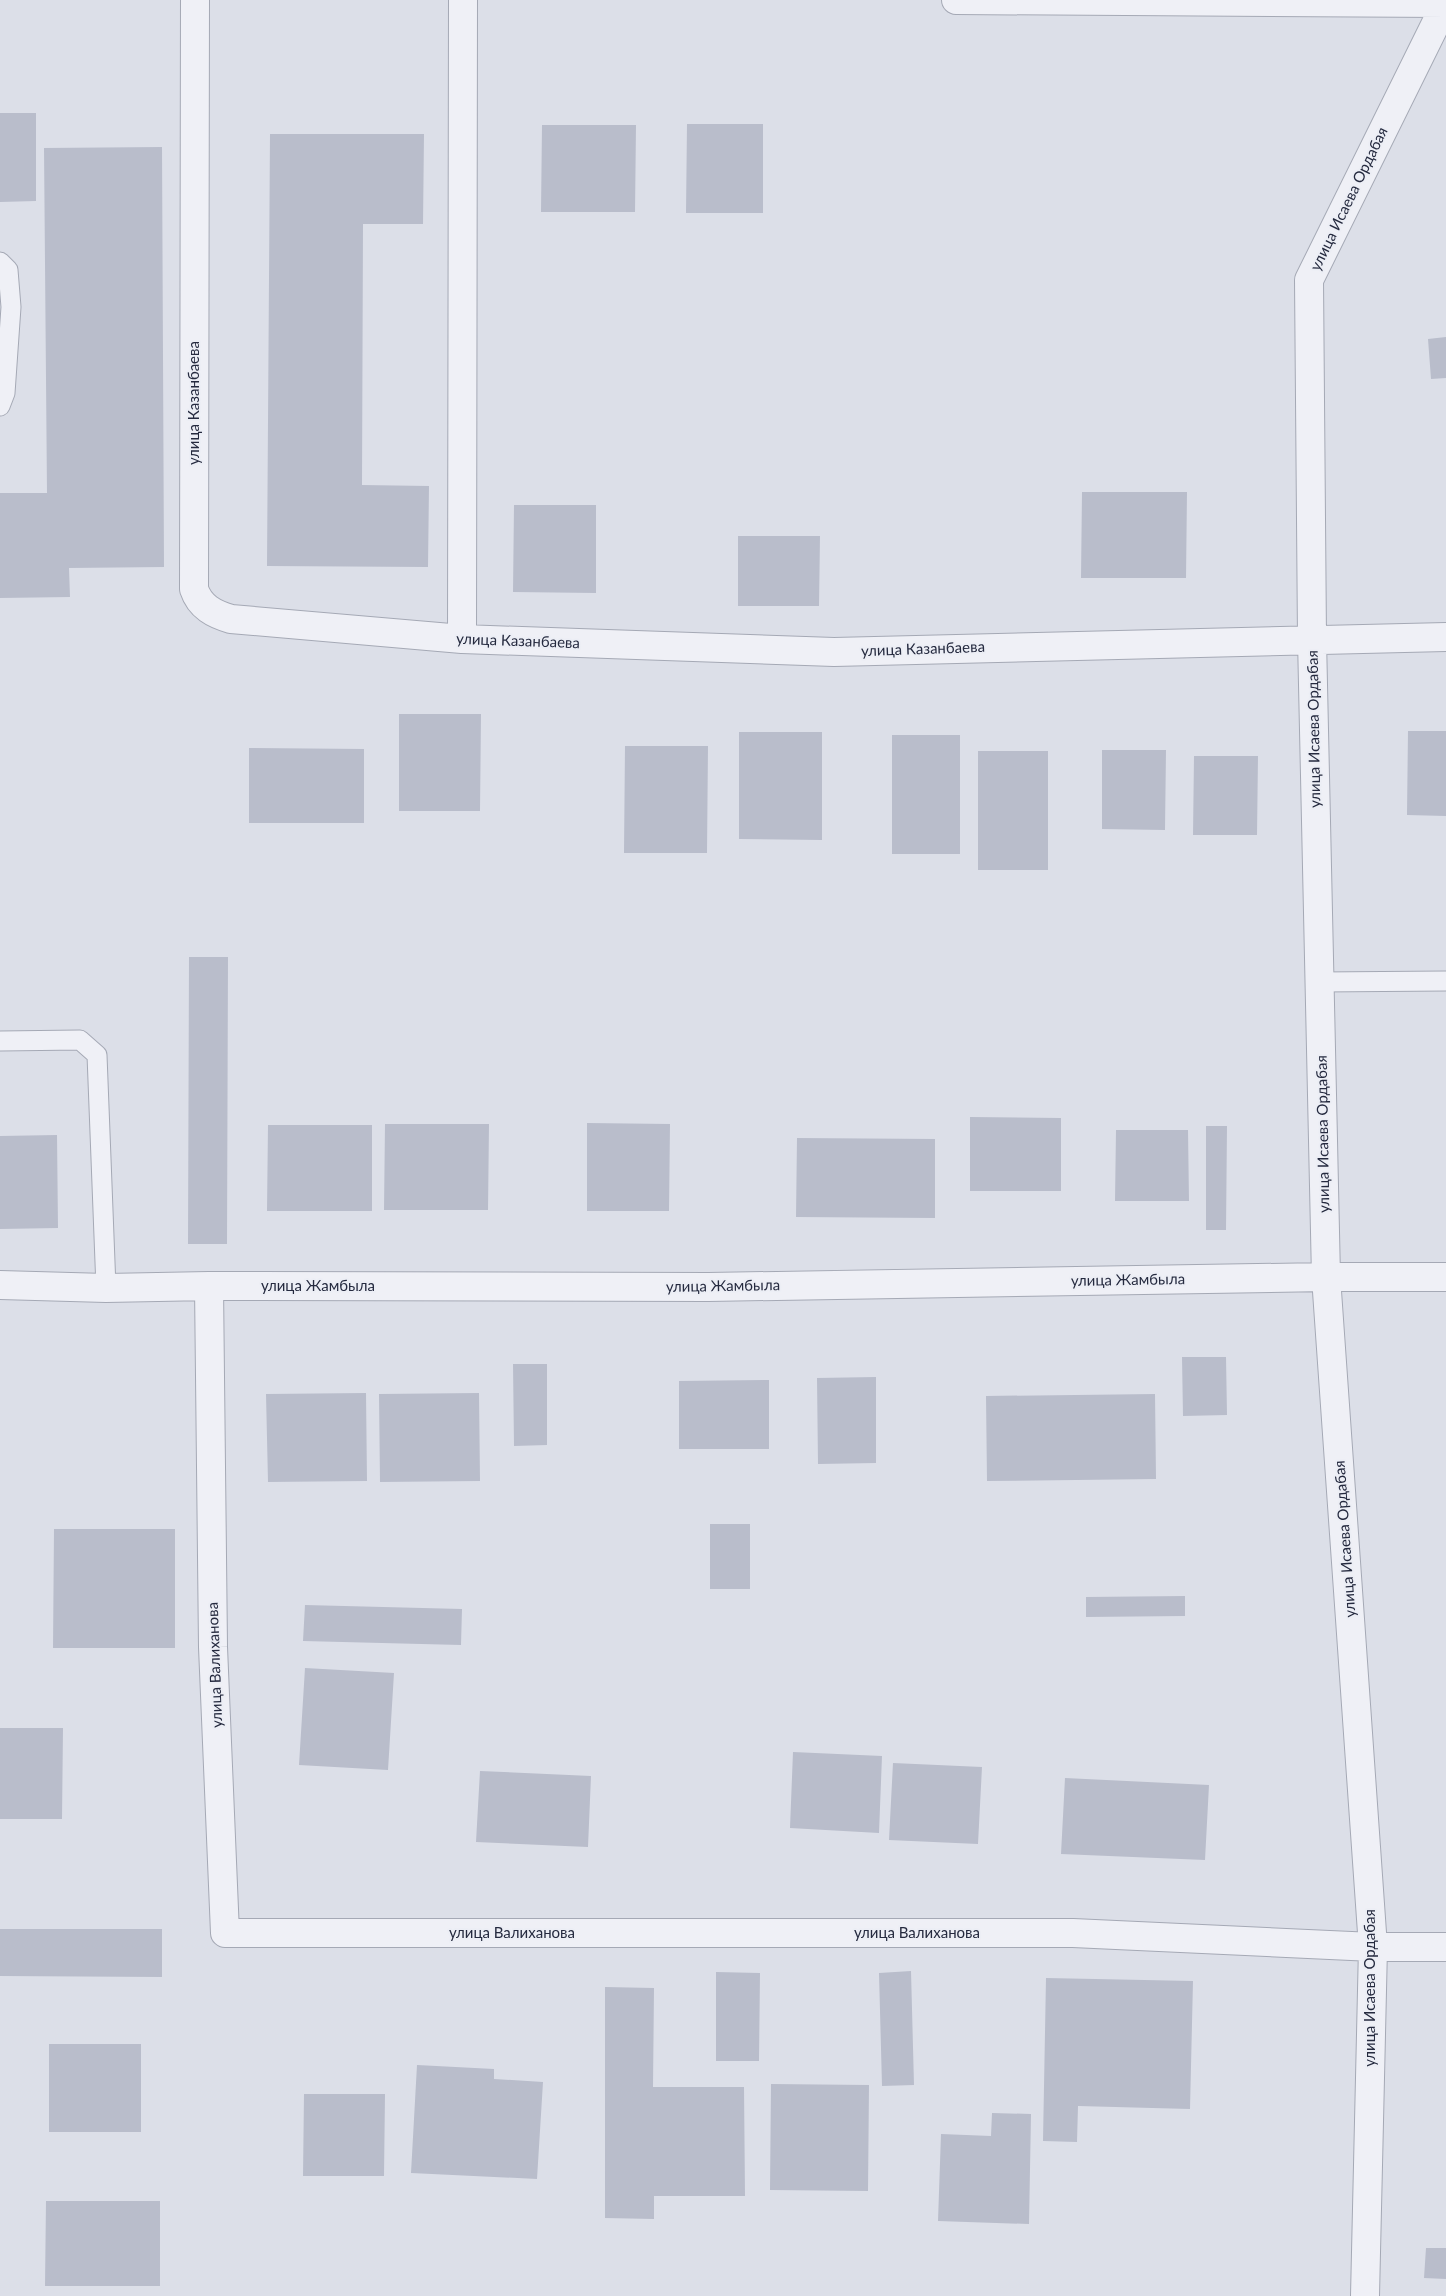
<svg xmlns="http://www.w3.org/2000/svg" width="1446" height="2296" font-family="Lato,sans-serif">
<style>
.building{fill:#b9bdcb}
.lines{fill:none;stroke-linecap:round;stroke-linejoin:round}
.service-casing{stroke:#a5a9b5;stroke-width:21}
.minor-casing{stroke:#a5a9b5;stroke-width:30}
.service{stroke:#eff0f6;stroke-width:19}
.minor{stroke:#eff0f6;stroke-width:28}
.labels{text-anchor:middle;stroke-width:4;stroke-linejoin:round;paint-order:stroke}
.street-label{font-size:15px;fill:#252a3f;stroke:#eceef5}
</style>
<rect width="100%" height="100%" fill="#dcdfe8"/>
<path class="building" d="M 0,113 L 36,113 L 36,201 L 0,202 Z
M 687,124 L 763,124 L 763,213 L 686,213 Z
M 542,125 L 636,125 L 635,212 L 541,212 Z
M 270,134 L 424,134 L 423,224 L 363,224 L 362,485 L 429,486 L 428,567 L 267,566 Z
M 162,147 L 164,567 L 69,568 L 70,597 L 0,598 L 0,493 L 47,493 L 44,148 Z
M 1446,337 L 1446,378 L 1431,379 L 1428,339 Z
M 1082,492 L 1187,492 L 1186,578 L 1081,578 Z
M 514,505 L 596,505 L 596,593 L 513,592 Z
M 738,536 L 820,536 L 819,606 L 738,606 Z
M 399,714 L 481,714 L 480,811 L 399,811 Z
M 1408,731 L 1446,731 L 1446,816 L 1407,815 Z
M 739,732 L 822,732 L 822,840 L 739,839 Z
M 892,735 L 960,735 L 960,854 L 892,854 Z
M 625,746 L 708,746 L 707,853 L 624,853 Z
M 249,748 L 364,749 L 364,823 L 249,823 Z
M 1102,750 L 1166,750 L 1165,830 L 1102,829 Z
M 978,751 L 1048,751 L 1048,870 L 978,870 Z
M 1194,756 L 1258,756 L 1257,835 L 1193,835 Z
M 189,957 L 228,957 L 227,1244 L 188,1244 Z
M 970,1117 L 1061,1118 L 1061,1191 L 970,1191 Z
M 587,1123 L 670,1124 L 669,1211 L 587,1211 Z
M 385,1124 L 489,1124 L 488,1210 L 384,1210 Z
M 268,1125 L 372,1125 L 372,1211 L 267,1211 Z
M 1206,1126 L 1227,1126 L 1226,1230 L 1206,1230 Z
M 1116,1130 L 1188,1130 L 1189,1201 L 1115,1201 Z
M 57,1135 L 58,1228 L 0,1229 L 0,1136 Z
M 797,1138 L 935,1139 L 935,1218 L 796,1217 Z
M 1182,1357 L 1226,1357 L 1227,1415 L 1183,1416 Z
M 513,1364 L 547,1364 L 547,1445 L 514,1446 Z
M 876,1377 L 876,1463 L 818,1464 L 817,1378 Z
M 769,1380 L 769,1449 L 679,1449 L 679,1381 Z
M 366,1393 L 367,1481 L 268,1482 L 266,1394 Z
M 479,1393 L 480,1481 L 380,1482 L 379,1394 Z
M 1155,1394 L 1156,1479 L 987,1481 L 986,1396 Z
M 710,1524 L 750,1524 L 750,1589 L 710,1589 Z
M 54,1529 L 175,1529 L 175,1648 L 53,1648 Z
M 1185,1596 L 1185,1616 L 1086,1617 L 1086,1597 Z
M 305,1605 L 462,1609 L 461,1645 L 303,1641 Z
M 305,1668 L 394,1673 L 388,1770 L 299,1765 Z
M 0,1728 L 63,1728 L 62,1819 L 0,1819 Z
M 793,1752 L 882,1756 L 879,1833 L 790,1828 Z
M 893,1763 L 982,1767 L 978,1844 L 889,1840 Z
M 480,1771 L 591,1776 L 588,1847 L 476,1842 Z
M 1065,1778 L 1209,1785 L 1205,1860 L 1061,1854 Z
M 0,1929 L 162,1929 L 162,1977 L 0,1976 Z
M 911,1971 L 914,2085 L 882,2086 L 879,1973 Z
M 716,1972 L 760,1973 L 759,2061 L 716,2061 Z
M 1046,1978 L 1193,1981 L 1190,2109 L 1078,2106 L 1077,2142 L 1043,2141 Z
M 605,1987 L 654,1988 L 653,2087 L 744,2087 L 745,2196 L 654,2196 L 654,2219 L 605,2218 Z
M 49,2044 L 141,2044 L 141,2132 L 49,2132 Z
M 417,2065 L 494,2069 L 494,2079 L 543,2082 L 537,2179 L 411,2173 Z
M 771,2084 L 869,2085 L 868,2191 L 770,2190 Z
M 304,2094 L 385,2094 L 384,2176 L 303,2176 Z
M 992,2113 L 1031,2114 L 1029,2224 L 938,2221 L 941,2134 L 991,2136 Z
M 46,2201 L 160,2201 L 160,2286 L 45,2286 Z
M 1426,2248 L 1446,2248 L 1446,2279 L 1424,2278 Z"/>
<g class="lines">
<defs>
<path id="service" d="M 0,262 L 8,270 L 11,307 L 5,393 L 0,406
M 1320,982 L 1446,981
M 0,1041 L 80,1040 L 97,1055 L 106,1288"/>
<path id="minor" d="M 195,0 L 194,589 C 200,607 214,614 231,619 L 462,639 L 834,652 L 1446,637
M 956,0 L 1446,3
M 462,639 L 463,0
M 0,1285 L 106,1288 L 209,1286 L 708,1287 L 1326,1277 L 1446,1277
M 209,1286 L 213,1647 L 225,1933 L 1073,1933 L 1373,1947 L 1446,1947
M 1365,2296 L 1373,1947 L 1326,1277 L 1312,639 L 1309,280 L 1446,3"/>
</defs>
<use href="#service" class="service-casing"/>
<use href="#minor" class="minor-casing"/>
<use href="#service" class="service"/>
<use href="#minor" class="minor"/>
</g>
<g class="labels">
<g class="street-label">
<text transform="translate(1349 199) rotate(-64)" y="5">улица Исаева Ордабая</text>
<text transform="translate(194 403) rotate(-90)" y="5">улица Казанбаева</text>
<text transform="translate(518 641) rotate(2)" y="5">улица Казанбаева</text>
<text transform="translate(923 649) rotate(-2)" y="5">улица Казанбаева</text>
<text transform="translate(1314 729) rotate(-91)" y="5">улица Исаева Ордабая</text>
<text transform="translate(1323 1134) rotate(-91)" y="5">улица Исаева Ордабая</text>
<text transform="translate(1128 1280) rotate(-1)" y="5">улица Жамбыла</text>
<text x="318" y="1291">улица Жамбыла</text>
<text transform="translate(723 1286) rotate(-1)" y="5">улица Жамбыла</text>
<text transform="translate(1345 1539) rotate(-94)" y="5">улица Исаева Ордабая</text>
<text transform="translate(215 1665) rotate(-92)" y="5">улица Валиханова</text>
<text x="512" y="1938">улица Валиханова</text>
<text x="917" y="1938">улица Валиханова</text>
<text transform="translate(1370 1988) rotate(-90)" y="5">улица Исаева Ордабая</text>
</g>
</g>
</svg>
